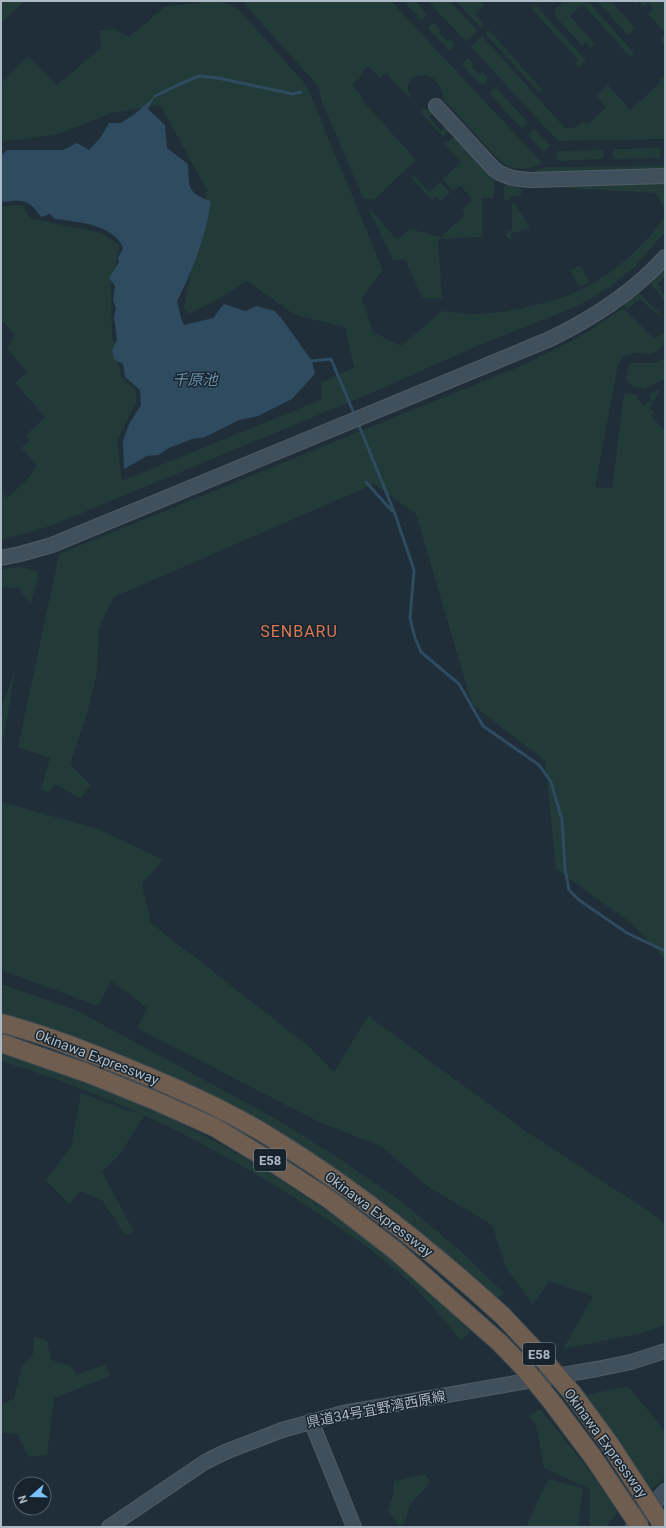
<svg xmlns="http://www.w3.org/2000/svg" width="666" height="1528" font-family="Roboto,'Noto Sans JP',sans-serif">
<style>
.green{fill:#223b39}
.water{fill:#2f4b5f}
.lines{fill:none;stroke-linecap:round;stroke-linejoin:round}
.stream{stroke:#2f4b5f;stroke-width:3}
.secondary-casing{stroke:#505d67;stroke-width:16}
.highway-casing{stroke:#3d4a53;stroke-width:20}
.secondary{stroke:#404f5c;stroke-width:14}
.highway{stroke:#6f5d4f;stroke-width:18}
.highway-bridge-casing{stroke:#3d4a53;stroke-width:20;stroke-linecap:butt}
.highway-bridge{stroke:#6f5d4f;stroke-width:18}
.labels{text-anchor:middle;stroke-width:3;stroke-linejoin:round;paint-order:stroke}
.shield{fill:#18242d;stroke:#808d98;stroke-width:1}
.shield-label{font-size:13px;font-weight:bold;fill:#acbac6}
.street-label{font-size:14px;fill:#acbac6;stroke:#18242d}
.water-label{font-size:15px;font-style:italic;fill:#6b91ab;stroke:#18242d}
.quarter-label{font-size:16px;letter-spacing:1px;fill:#d97854;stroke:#18242d}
</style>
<rect width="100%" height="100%" fill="#1f2e38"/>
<path class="green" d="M 1,1 L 25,1 L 1,23 Z
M 202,1 C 219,1 226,1 240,11 L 302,80 L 308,89 L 383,270 L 362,298 L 373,332 L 401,346 L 442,311 C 453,312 464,314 475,314 C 492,314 510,311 526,307 C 588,295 627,267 665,217 L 665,232 L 635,267 L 611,286 L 576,307 L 482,344 L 369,394 L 53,525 L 28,533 L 1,539 L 1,492 L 7,498 L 26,481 L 37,465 L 21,448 L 30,440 L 26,435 L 45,417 L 15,383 L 27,372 L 7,348 L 15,334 L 1,320 L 1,206 L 23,205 L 30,218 L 101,233 L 120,245 L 111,285 L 112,335 L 121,376 L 136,391 L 136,402 L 117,441 L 122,481 L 322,399 L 321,382 L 354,368 L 345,327 L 295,315 L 247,281 L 219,299 L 189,314 L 184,308 L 207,190 L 160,105 L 112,113 L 59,134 L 1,142 L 1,83 L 28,56 L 57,85 L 101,48 L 99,31 L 114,29 L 129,37 L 166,6 L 200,3 Z
M 242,1 L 391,1 L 543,164 C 525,170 516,172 500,161 L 443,99 C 441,63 396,73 411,96 L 409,98 L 386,73 L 380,78 L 368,66 L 361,73 L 363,75 L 352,85 L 364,100 L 363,101 L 416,160 L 374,200 L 363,198 L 322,102 L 318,86 Z
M 403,1 L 415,1 L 426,13 L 426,16 L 424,19 L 420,19 Z
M 428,1 L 450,1 L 478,31 L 466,42 Z
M 456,1 L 480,1 L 484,5 L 475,14 L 484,25 L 481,28 Z
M 564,1 L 588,1 L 633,52 L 634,54 L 630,57 L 583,4 L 570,16 L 595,44 L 591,48 L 586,42 L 582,46 L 556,17 L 555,9 Z
M 597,1 L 611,1 L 635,28 L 628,35 Z
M 633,1 L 665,1 L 665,46 L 661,41 L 665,33 L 648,14 L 653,9 L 648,3 L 644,7 L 639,2 L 637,5 Z
M 535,4 L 586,61 L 579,67 L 575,63 L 578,60 L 531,8 Z
M 432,24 L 435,24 L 441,30 L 439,33 L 447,41 L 450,39 L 455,44 L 452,50 L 449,50 L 429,30 L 429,26 Z
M 489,30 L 542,90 L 539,93 L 485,33 Z
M 482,36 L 566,129 L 576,127 L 582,122 L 588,124 L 606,107 L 596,96 L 608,85 L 630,110 L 659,84 L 661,77 L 665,77 L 665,139 L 558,141 L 471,47 Z
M 466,59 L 470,59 L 474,64 L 472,67 L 479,75 L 482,72 L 487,77 L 487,81 L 484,84 L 481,84 L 463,66 L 463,62 Z
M 493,89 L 497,89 L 527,121 L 527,125 L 524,127 L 521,128 L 491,95 L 490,92 Z
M 424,108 L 429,111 L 431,110 L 434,113 L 429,117 L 441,131 L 446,126 L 448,131 L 443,137 L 420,112 Z
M 532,130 L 535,130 L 549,144 L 549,147 L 545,151 L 542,151 L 529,136 L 529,133 Z
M 453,138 L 456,138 L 494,177 L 495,180 L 494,198 L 482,198 L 482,237 L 438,239 L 442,298 L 422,298 L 405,259 L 393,260 L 370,212 L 371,210 L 397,240 L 410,229 L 441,237 L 465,215 L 462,210 L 471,201 L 471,198 L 460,185 L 453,191 L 443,179 L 461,162 L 444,144 Z
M 659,148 L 661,151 L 660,158 L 615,159 C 612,156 612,153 615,149 Z
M 602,150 C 605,153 605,156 602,159 L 558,161 L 556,155 L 557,151 Z
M 665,166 L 665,171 L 529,173 L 546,167 Z
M 410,176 L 415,177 L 429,192 L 440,182 L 450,193 L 441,201 L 436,197 L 432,200 Z
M 665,181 L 665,212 L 656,193 L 567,188 L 567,186 Z
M 508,183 L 518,186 L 521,189 L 521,196 L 510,197 L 510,200 L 504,200 L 504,187 Z
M 515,203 L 530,228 L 510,234 L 512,238 L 509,239 L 506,235 L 508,231 L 512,231 L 512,204 Z
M 580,265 L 590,282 L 580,287 L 570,271 Z
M 665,267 L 665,276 L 658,284 L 665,297 L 665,301 L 651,285 L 653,281 Z
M 638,293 L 640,294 L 661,314 L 660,316 L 639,299 L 628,309 L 623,304 Z
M 623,308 L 654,339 L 665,332 L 665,342 L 662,347 L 652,354 L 635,353 L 623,356 L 618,365 L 595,487 L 612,488 L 624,394 L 628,393 L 637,395 L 642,406 L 652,401 L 649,394 L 661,389 L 649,408 L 653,411 L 652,416 L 665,432 L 665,959 L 631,923 L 556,869 L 545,761 L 472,704 L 416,514 L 374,484 L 114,597 L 99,628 L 97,672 L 88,711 L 70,764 L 91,786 L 80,798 L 55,784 L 49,792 L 41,790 L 50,758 L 18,747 L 59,554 L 528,363 L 588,332 Z
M 665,358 L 665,379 L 644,389 C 625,383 624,384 629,365 L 634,363 L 654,363 Z
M 21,567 L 39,572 L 31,604 L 18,588 L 1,587 L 1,569 Z
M 16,667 L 3,740 L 1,747 L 1,709 Z
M 1,802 L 99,829 L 163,860 L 142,884 L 151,923 L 306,1044 L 334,1072 L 368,1016 L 527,1132 L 650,1212 L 665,1224 L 665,1325 L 643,1333 L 563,1349 L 593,1296 L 549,1281 L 533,1305 L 506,1267 L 492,1225 L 427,1186 L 381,1146 L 321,1123 L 137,1028 L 147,1008 L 111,981 L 98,1006 L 1,970 Z
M 1,984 L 76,1010 L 276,1119 L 337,1157 L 401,1201 L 465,1255 L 504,1293 L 496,1300 L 242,1112 L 170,1075 L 88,1041 L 1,1012 Z
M 1,1054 C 42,1067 83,1081 124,1098 C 203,1130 278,1175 347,1225 C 360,1235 375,1245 388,1256 C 417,1279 444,1306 471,1332 L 461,1340 C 444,1321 429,1300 410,1283 C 382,1256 349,1234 316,1212 C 219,1147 113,1095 1,1061 Z
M 81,1093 L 144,1116 L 118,1157 L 102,1171 L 134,1232 L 125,1235 L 102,1200 L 80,1191 L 69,1204 L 45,1180 L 71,1147 Z
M 34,1337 L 47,1340 L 51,1360 L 70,1365 L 77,1375 L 106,1364 L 110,1376 L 54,1398 L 47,1455 L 28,1457 L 18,1434 L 1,1433 L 1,1404 L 14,1399 L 22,1366 L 33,1355 Z
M 628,1386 L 665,1431 L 665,1477 L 652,1489 L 583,1396 Z
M 540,1409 L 585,1465 L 618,1512 L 606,1527 L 590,1527 L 590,1489 L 544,1468 L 536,1425 L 529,1416 Z
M 425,1474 L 430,1482 L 410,1505 L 405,1523 L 399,1525 L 388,1511 L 393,1494 L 394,1481 Z
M 548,1479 L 583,1488 L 578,1527 L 526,1527 Z"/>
<path class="water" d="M 155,96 L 148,109 L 165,125 L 167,148 L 188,164 C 189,186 187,194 211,201 C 207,231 192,274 177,301 L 181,318 L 184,325 L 213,318 L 224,304 L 245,311 L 256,306 L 275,311 L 282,319 L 312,361 L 315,374 L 292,399 L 258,416 L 239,420 L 205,437 L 192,439 L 169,448 L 158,455 L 147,456 L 124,469 L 123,441 L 129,424 L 141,405 L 140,390 L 125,377 L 123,364 L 114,359 L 112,350 L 117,340 L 114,317 L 116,308 L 113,300 L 115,286 L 109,278 L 119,262 L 118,258 L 123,248 C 114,224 77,222 55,219 L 50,214 L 41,217 C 28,198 23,200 1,202 L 1,156 L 7,150 L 63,150 L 77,143 L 89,150 L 101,137 L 109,123 L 121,123 L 136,113 Z"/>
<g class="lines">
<path class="stream" d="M 155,96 L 178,85 L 199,76 L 218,78 L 293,94 L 301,92
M 312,361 L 331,359 L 355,416
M 358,423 L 395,514 L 414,570 L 410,618 L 415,638 L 421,652 L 459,684 L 483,726 L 539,765 L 551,782 L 562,820 L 565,869 L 569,890 L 579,900 L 627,933 L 665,951
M 366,482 L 392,511"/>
<defs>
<path id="secondary" d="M 436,106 L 494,169 C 505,178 518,179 531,180 L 665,176
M 1,558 L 20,554 L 52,545 L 550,339 C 593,318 633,293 665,257
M 311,1421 L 354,1527
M 109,1527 L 205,1462 L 225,1452 L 282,1430 L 343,1413 L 597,1369 L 631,1362 L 665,1351
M 633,1527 L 665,1491"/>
<path id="highway" d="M 1,1023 C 47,1035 91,1053 135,1071 C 184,1091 233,1113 278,1142 C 359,1192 433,1252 503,1316
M 1,1043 L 87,1073 L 156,1101 L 214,1127 L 272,1162 L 330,1200 L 396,1251 L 500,1343
M 573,1394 L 609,1443
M 551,1401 L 593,1457"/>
</defs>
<use href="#secondary" class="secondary-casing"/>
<use href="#highway" class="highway-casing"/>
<use href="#secondary" class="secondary"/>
<use href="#highway" class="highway"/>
<defs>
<path id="highway-bridge" d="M 503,1316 L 535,1350 L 573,1394
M 500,1343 L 525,1369 L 551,1401
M 609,1443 L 664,1527
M 593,1457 L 640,1527"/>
</defs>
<use href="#highway-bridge" class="highway-bridge-casing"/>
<use href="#highway-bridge" class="highway-bridge"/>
</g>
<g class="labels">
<g class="shield">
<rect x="254" y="1149" width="32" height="22" rx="3"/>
<rect x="523" y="1343" width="32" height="22" rx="3"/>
</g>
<g class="shield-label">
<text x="270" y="1165">E58</text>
<text x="539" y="1359">E58</text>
</g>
<g class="street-label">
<text transform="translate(97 1057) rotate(21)" y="5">Okinawa Expressway</text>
<text transform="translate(379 1214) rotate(37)" y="5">Okinawa Expressway</text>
<text transform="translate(376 1409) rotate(-11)" y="5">県道34号宜野湾西原線</text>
<text transform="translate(606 1443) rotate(54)" y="5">Okinawa Expressway</text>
</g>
<g class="water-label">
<text x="195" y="385">千原池</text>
</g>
<g class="quarter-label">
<text x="299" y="637">SENBARU</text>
</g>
</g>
<rect width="666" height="1528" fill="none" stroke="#acbac6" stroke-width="4"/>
<g transform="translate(32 1496) rotate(250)"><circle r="19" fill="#18242d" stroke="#53606a"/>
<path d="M0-3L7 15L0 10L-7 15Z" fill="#7ac2fd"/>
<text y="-6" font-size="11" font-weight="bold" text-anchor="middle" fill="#acbac6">N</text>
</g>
</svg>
